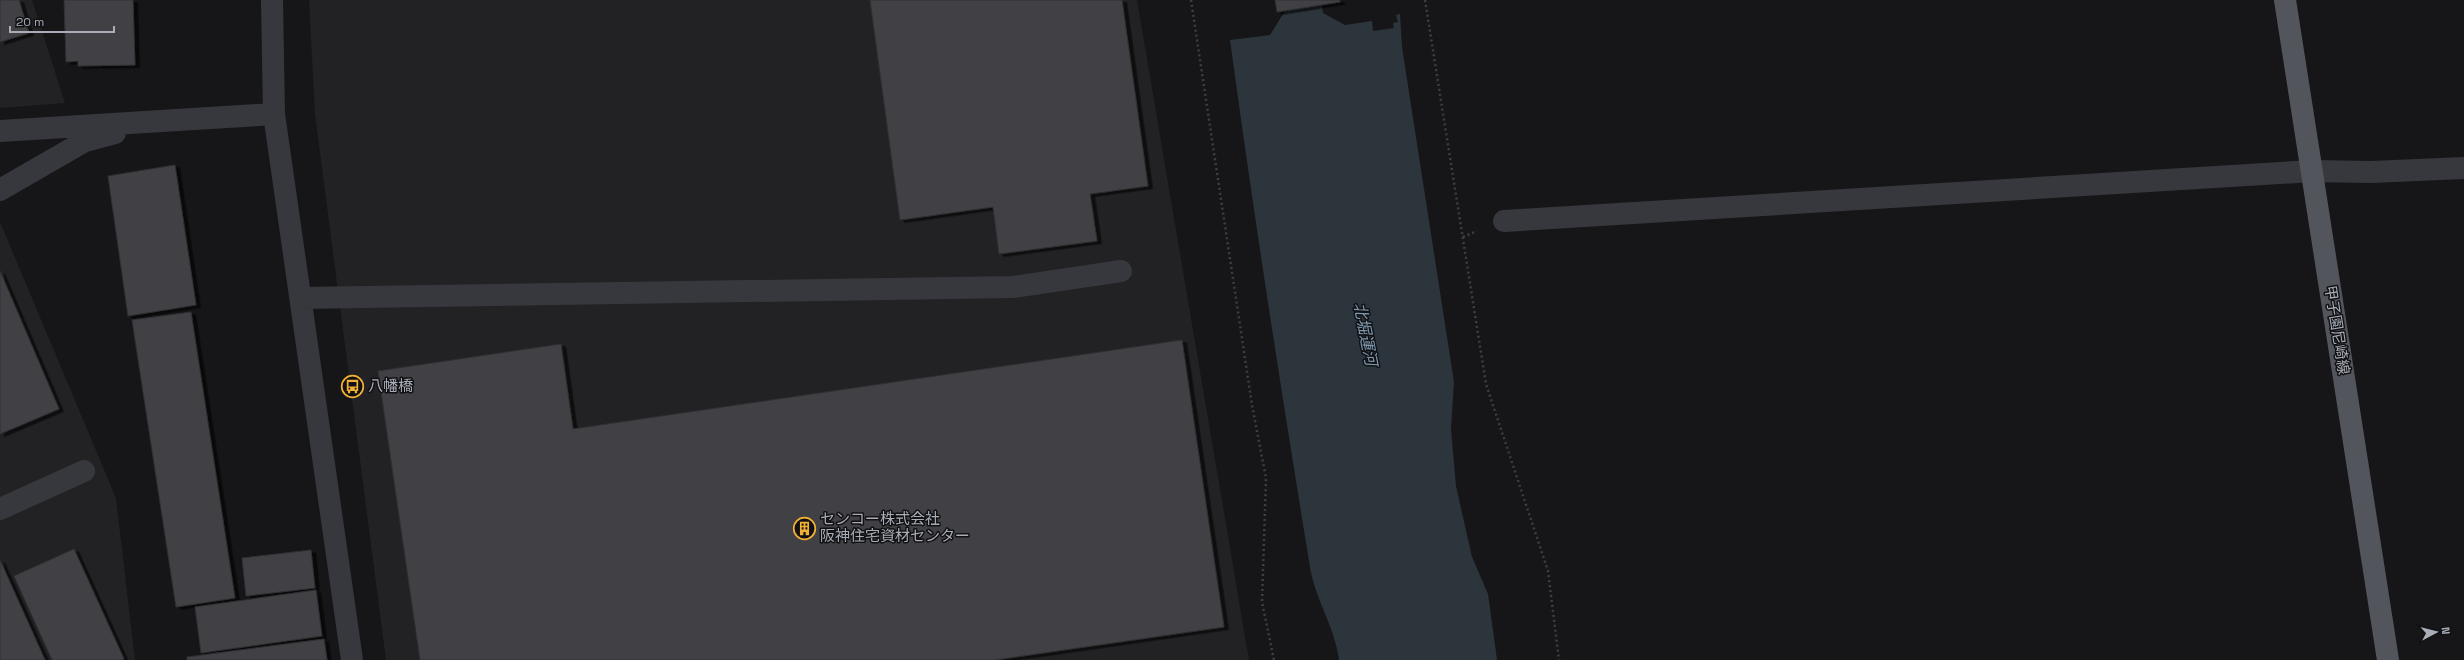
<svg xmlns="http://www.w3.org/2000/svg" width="2464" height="660" font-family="'Space Grotesk','Noto Sans JP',sans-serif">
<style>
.built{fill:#222225}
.water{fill:#2c353c}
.building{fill:#404145;stroke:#303034;filter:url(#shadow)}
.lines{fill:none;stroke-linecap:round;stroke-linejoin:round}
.path{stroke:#3d3f44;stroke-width:2.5;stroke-dasharray:2 3;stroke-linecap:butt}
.minor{stroke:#37383d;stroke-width:22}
.major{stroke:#53555c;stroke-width:22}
.labels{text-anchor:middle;stroke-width:3;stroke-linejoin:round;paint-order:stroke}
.street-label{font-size:15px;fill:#a8adb8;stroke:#111113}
.poi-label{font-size:15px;fill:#a8adb8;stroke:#111113;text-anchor:start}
.water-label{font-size:16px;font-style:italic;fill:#7f9bb3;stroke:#111113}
</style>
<defs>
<filter id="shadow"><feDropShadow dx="4.5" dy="2.5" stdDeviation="0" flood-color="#0009"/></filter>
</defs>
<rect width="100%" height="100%" fill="#161618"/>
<path class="built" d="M 0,0 L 32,0 L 65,103 L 0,108 Z
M 309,0 L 1137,0 L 1249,660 L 386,660 L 315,114 Z
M 0,222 L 116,498 L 135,660 L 0,660 Z"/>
<path class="water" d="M 1322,5 L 1323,13 L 1345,25 L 1372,21 L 1373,31 L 1394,28 L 1393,23 L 1398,22 L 1396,15 L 1400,14 L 1402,47 L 1454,382 L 1451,429 L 1456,486 L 1472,557 L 1488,594 L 1497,660 L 1339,660 C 1335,627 1315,599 1310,567 C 1281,391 1254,216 1230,40 L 1270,35 L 1285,11 Z"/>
<path class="building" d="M 0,0 L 19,0 L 29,33 L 0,42 Z
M 64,0 L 133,0 L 135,65 L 78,66 L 78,61 L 66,62 Z
M 870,0 L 1122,0 L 1148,186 L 1090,194 L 1097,241 L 999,254 L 993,207 L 900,220 Z
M 1275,0 L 1340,0 L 1340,2 L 1277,12 Z
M 175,165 L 196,305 L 128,316 L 108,176 Z
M 0,271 L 59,409 L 0,434 Z
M 191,312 L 235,598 L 176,607 L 132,320 Z
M 1182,340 L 1224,627 L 995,660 L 420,660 L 378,371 L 561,344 L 573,429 Z
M 74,549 L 124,659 L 122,660 L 52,660 L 14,576 Z
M 311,550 L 315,588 L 246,596 L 242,558 Z
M 0,560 L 45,660 L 0,660 Z
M 316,590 L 322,636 L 201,653 L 195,607 Z
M 324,639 L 327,660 L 187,660 L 187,657 Z"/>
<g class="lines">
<path class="path" d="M 1191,0 L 1252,405 L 1266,478 L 1262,602 L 1274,660
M 1425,0 L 1486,384 L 1548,571 L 1559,660
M 1463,237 L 1477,231"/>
<path class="minor" d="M 272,0 L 274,114 L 352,660
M 0,131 L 274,114
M 0,190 L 85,141 L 115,133
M 1504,221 L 2312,171 L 2371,172 L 2464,168
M 301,298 L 1013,287 L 1121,271
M 0,509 L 84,471"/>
<path class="major" d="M 2285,0 L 2388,660"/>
</g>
<defs>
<symbol id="bus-ring" viewBox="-11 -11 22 22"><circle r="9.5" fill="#111113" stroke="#f2b134" stroke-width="1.5"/><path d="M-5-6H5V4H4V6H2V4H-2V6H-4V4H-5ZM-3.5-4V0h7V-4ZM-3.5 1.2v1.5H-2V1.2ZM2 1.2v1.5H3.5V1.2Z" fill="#f2b134"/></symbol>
<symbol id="building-ring" viewBox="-11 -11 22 22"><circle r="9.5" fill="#111113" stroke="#f2b134" stroke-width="1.5"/><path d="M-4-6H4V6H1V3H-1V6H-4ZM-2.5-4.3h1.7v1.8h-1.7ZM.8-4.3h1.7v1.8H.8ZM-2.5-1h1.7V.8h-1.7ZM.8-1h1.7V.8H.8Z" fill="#f2b134"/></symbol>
</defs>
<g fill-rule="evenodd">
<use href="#bus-ring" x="340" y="374" width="25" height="25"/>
<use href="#building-ring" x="792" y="516" width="25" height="25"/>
</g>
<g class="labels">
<g class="street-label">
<text transform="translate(2337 330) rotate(81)" y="5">甲子園尼崎線</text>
</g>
<g class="poi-label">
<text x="368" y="391">八幡橋</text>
<text x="820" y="524">センコー株式会社<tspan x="820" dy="17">阪神住宅資材センター</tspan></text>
</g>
<g class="water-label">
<text transform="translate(1366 334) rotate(79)" y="6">北堀運河</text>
</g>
</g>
<g transform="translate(2436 632) rotate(83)" stroke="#111113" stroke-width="3" paint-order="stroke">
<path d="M0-3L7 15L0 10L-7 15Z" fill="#a8adb8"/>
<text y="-6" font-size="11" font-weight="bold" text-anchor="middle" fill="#a8adb8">N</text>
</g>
<path d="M10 26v6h104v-6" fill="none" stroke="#a8adb8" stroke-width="2"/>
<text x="16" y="26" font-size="12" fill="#a8adb8" stroke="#111113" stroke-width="3" paint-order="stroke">20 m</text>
</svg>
